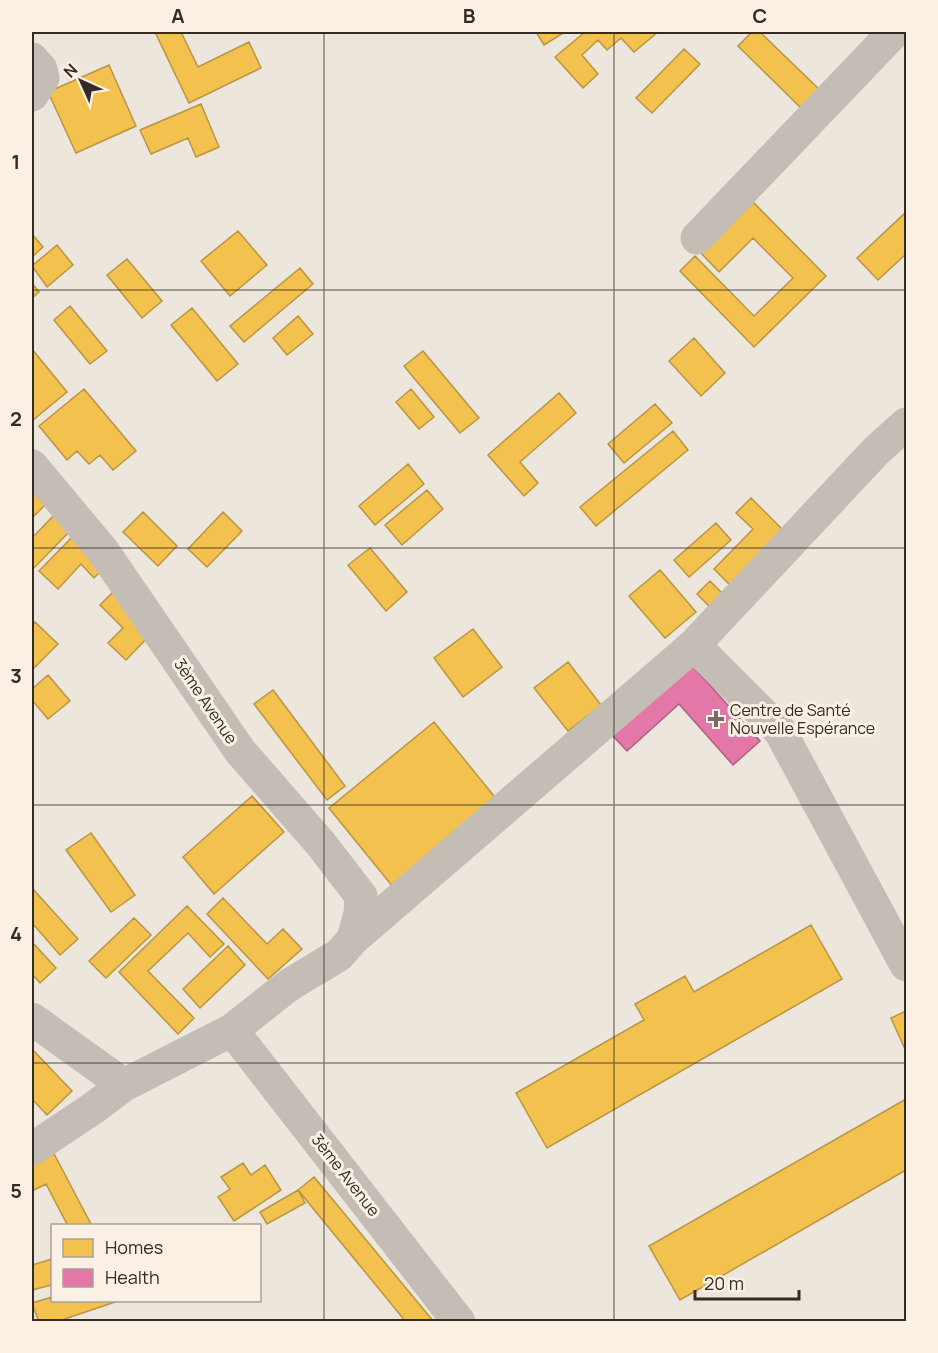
<svg xmlns="http://www.w3.org/2000/svg" width="938" height="1353" font-family="Manrope,sans-serif">
<style>
.homes{fill:#f2c14e;stroke:#b99442;stroke-width:1.5}
.health{fill:#e377a8;stroke:#ae6081;stroke-width:1.5}
.lines{fill:none;stroke-linecap:round;stroke-linejoin:round}
.street{stroke:#c4bdb6;stroke-width:33}
.grid{fill:none;stroke:#342b25;stroke-width:1.5;stroke-opacity:0.55}
.poi-dot{fill:#746c65;stroke:#faf0e3;stroke-width:2}
.labels{text-anchor:middle;stroke-width:6;stroke-linejoin:round;paint-order:stroke}
.street-label{font-size:16px;fill:#342b25;stroke:#faf0e3}
.poi-label{font-size:16px;fill:#342b25;stroke:#faf0e3;text-anchor:start}
.neatline{fill:none;stroke:#342b25;stroke-width:2}
.grid-label{font-size:20px;text-anchor:middle;font-weight:bold;fill:#342b25}
</style>
<rect width="100%" height="100%" fill="#ece6dc"/>
<path class="homes" d="M 155,32 L 181,32 L 198,67 L 249,42 L 261,68 L 189,103 Z
M 536,32 L 565,32 L 544,45 Z
M 585,32 L 658,32 L 634,52 L 621,38 L 607,50 L 598,40 L 582,55 L 598,74 L 583,88 L 555,57 Z
M 752,32 L 760,32 L 821,91 L 803,110 L 738,46 Z
M 684,49 L 700,64 L 652,113 L 636,98 Z
M 109,65 L 136,126 L 76,153 L 48,92 Z
M 201,104 L 219,147 L 196,157 L 188,138 L 151,154 L 140,130 Z
M 752,201 L 826,276 L 754,347 L 680,271 L 695,256 L 754,316 L 793,278 L 753,238 L 719,272 L 700,252 Z
M 906,212 L 906,254 L 878,280 L 857,258 Z
M 238,231 L 267,265 L 230,296 L 201,261 Z
M 32,234 L 43,247 L 32,257 Z
M 57,245 L 73,265 L 47,287 L 32,266 Z
M 127,259 L 162,301 L 142,318 L 107,275 Z
M 300,268 L 313,284 L 244,342 L 230,326 Z
M 32,283 L 39,292 L 32,298 Z
M 70,306 L 107,351 L 90,364 L 54,320 Z
M 192,308 L 238,364 L 217,381 L 171,325 Z
M 298,316 L 313,334 L 287,355 L 273,338 Z
M 694,338 L 725,373 L 701,396 L 669,361 Z
M 32,349 L 67,392 L 33,420 L 32,418 Z
M 423,351 L 479,418 L 460,433 L 404,366 Z
M 84,389 L 136,451 L 113,470 L 100,455 L 89,464 L 77,451 L 67,460 L 39,426 Z
M 411,389 L 434,417 L 419,429 L 396,402 Z
M 559,393 L 576,413 L 520,462 L 538,483 L 524,496 L 488,455 Z
M 655,404 L 672,423 L 624,463 L 608,444 Z
M 673,431 L 688,450 L 596,526 L 580,507 Z
M 408,464 L 424,484 L 375,525 L 359,506 Z
M 427,490 L 443,509 L 402,545 L 385,525 Z
M 32,491 L 45,505 L 32,518 Z
M 751,498 L 785,532 L 732,587 L 714,569 L 753,529 L 736,513 Z
M 143,512 L 177,546 L 158,566 L 123,532 Z
M 223,512 L 242,531 L 207,567 L 188,549 Z
M 54,515 L 70,531 L 32,570 L 32,538 Z
M 716,523 L 731,540 L 689,577 L 674,560 Z
M 76,533 L 108,564 L 94,578 L 81,564 L 58,589 L 39,571 Z
M 370,548 L 407,592 L 386,611 L 348,565 Z
M 660,570 L 696,612 L 665,638 L 629,596 Z
M 710,581 L 723,594 L 710,607 L 697,594 Z
M 113,592 L 153,632 L 126,660 L 108,643 L 123,628 L 100,605 Z
M 35,622 L 58,644 L 32,670 L 32,625 Z
M 473,629 L 502,667 L 463,697 L 434,658 Z
M 568,662 L 601,705 L 568,731 L 534,688 Z
M 48,675 L 70,701 L 48,719 L 32,700 L 32,689 Z
M 273,690 L 345,786 L 327,800 L 254,704 Z
M 434,722 L 498,801 L 393,887 L 329,808 Z
M 252,796 L 284,832 L 214,894 L 183,857 Z
M 91,833 L 135,895 L 111,912 L 66,850 Z
M 32,888 L 78,939 L 60,955 L 32,923 Z
M 223,898 L 267,944 L 283,929 L 302,949 L 268,979 L 207,914 Z
M 187,906 L 224,944 L 210,957 L 188,933 L 148,971 L 194,1018 L 178,1034 L 119,972 Z
M 134,918 L 151,935 L 106,978 L 89,961 Z
M 811,925 L 842,979 L 547,1148 L 516,1093 L 644,1020 L 635,1004 L 685,976 L 694,992 Z
M 32,942 L 56,968 L 40,983 L 32,974 Z
M 228,946 L 245,965 L 200,1008 L 183,989 Z
M 906,1011 L 906,1046 L 904,1047 L 891,1018 Z
M 32,1049 L 72,1091 L 47,1115 L 32,1099 Z
M 906,1099 L 906,1170 L 680,1300 L 649,1246 Z
M 51,1148 L 92,1226 L 68,1226 L 46,1184 L 32,1191 L 32,1159 Z
M 243,1163 L 251,1175 L 265,1165 L 281,1190 L 234,1221 L 218,1197 L 230,1189 L 221,1177 Z
M 314,1177 L 434,1322 L 406,1322 L 298,1190 Z
M 298,1190 L 305,1203 L 267,1224 L 260,1212 Z
M 52,1259 L 52,1285 L 32,1290 L 32,1265 Z
M 52,1297 L 52,1300 L 118,1301 L 56,1322 L 39,1322 L 32,1303 Z"/>
<path class="health" d="M 690,663 L 760,741 L 733,765 L 679,704 L 627,751 L 611,734 Z"/>
<g class="lines">
<path class="street" d="M 32,59 L 41,69 L 43,78 L 32,95
M 697,238 L 894,32
M 32,466 L 103,551 L 240,751 L 321,844 L 361,896 L 360,914 L 353,939
M 694,645 L 780,731 L 906,965
M 32,1019 L 124,1085
M 232,1030 L 459,1322
M 32,1149 L 92,1109 L 124,1085 L 232,1030 L 289,985 L 339,955 L 353,939 L 694,645 L 876,451 L 906,424"/>
</g>
<path class="grid" d="M 324,32 L 324,1322M 614,32 L 614,1322M 32,290 L 906,290M 32,548 L 906,548M 32,805 L 906,805M 32,1063 L 906,1063"/>
<path class="poi-dot" d="M713 710h6v6h6v6h-6v6h-6v-6h-6v-6h6z"/>
<g class="labels">
<g class="street-label">
<text transform="translate(206 701) rotate(56)" y="6">3ème Avenue</text>
<text transform="translate(346 1175) rotate(52)" y="6">3ème Avenue</text>
</g>
<g class="poi-label">
<text x="730" y="716">Centre de Santé<tspan x="730" dy="18">Nouvelle Espérance</tspan></text>
</g>
</g>
<rect width="938" height="1353" fill="none" stroke="#faf0e3" stroke-width="66"/>
<rect x="51" y="1224" width="210" height="78" fill="#faf0e3" stroke="#aba197" stroke-width="1.5"/>
<rect x="63" y="1239" width="30" height="18" fill="#f2c14e" stroke="#aba197" stroke-width="1.5"/>
<text x="105" y="1254" font-size="18" fill="#342b25">Homes</text>
<rect x="63" y="1269" width="30" height="18" fill="#e377a8" stroke="#aba197" stroke-width="1.5"/>
<text x="105" y="1284" font-size="18" fill="#342b25">Health</text>
<g transform="translate(81 81) rotate(315)" stroke="#faf0e3" stroke-width="4.5" paint-order="stroke">
<path d="M0-4.5L10 22L0 15L-10 22Z" fill="#342b25"/>
<text y="-9" font-size="16" font-weight="bold" text-anchor="middle" fill="#342b25">N</text>
</g>
<path d="M695 1290v9h104v-9" fill="none" stroke="#342b25" stroke-width="3"/>
<text x="704" y="1290" font-size="18" fill="#342b25" stroke="#faf0e3" stroke-width="4.5" paint-order="stroke">20 m</text>
<rect x="33" y="33" width="872" height="1287" class="neatline"/>
<g class="grid-label">
<text x="178" y="23">A</text>
<text x="469" y="23">B</text>
<text x="760" y="23">C</text>
<text x="16" y="169">1</text>
<text x="16" y="426">2</text>
<text x="16" y="683">3</text>
<text x="16" y="941">4</text>
<text x="16" y="1198">5</text>
</g>
</svg>
